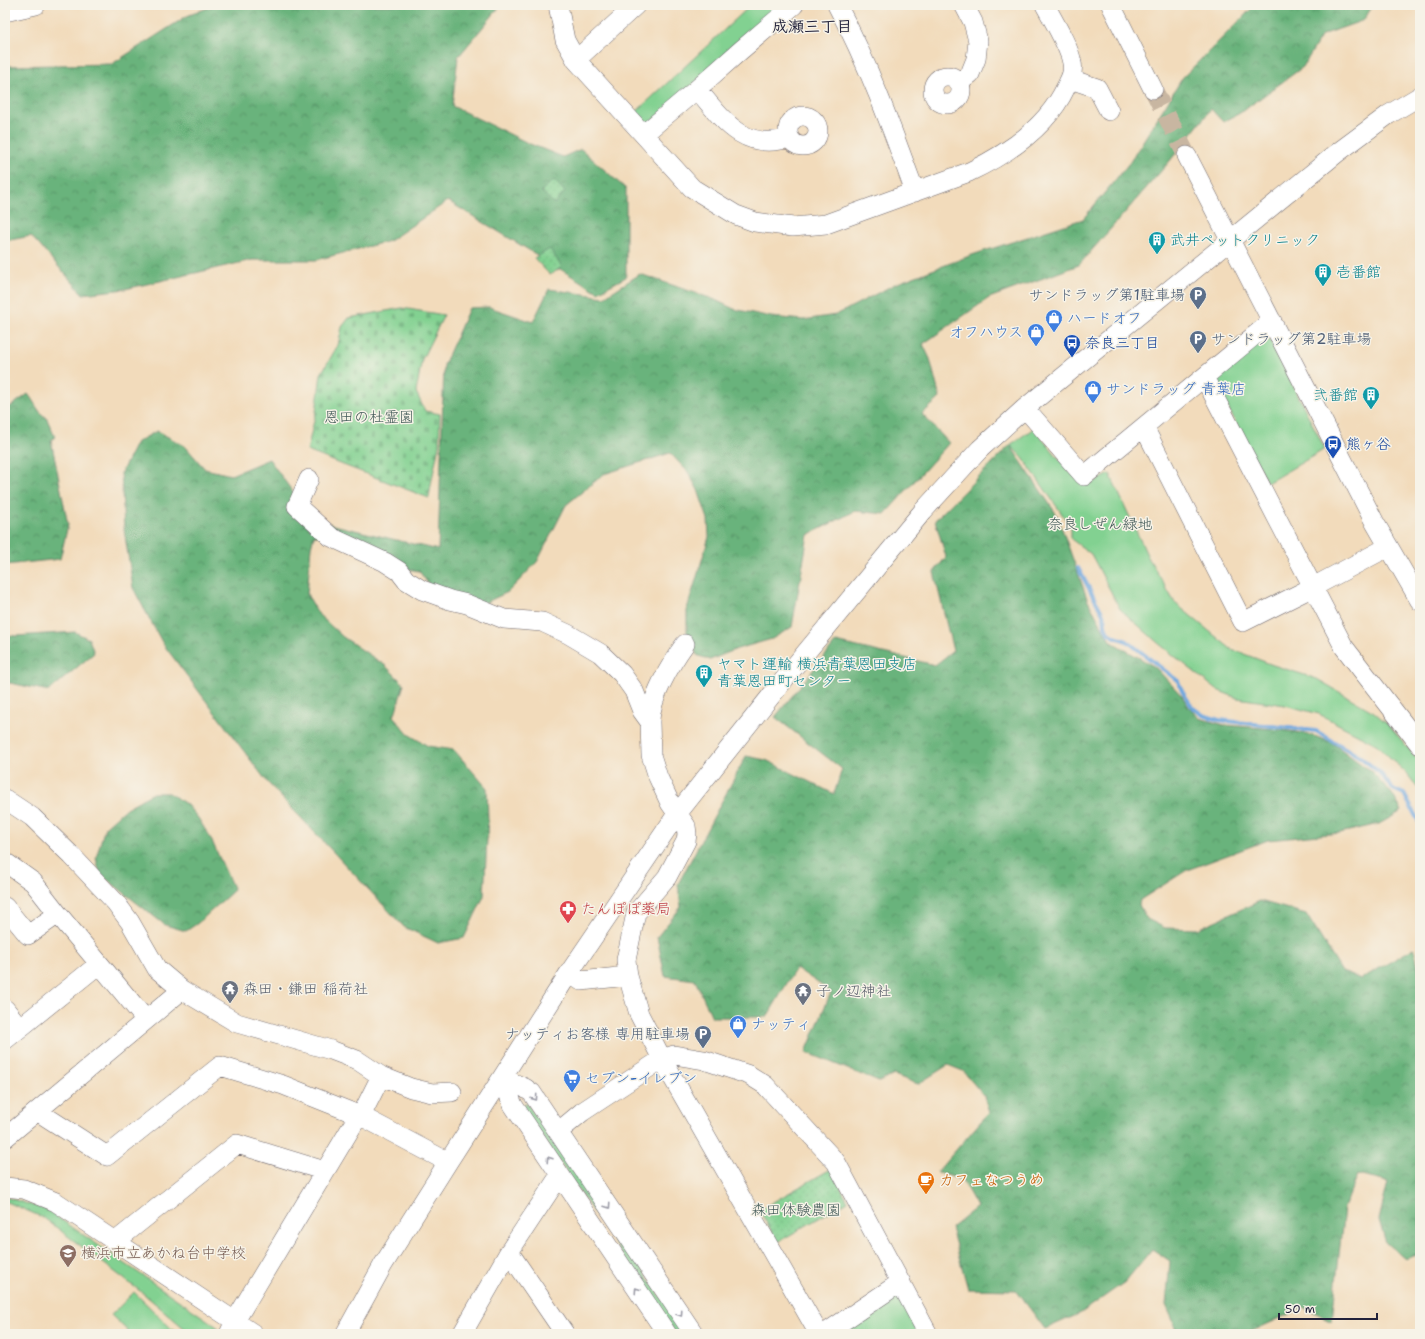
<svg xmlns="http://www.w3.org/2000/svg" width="1425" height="1339" font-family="'Shantell Sans','Klee One',sans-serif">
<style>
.green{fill:#82d191;stroke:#527a66}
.forest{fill:url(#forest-crowns);stroke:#466a5b}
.cemetery{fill:url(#cemetery-stones);stroke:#527a66}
.garden{fill:url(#garden-dots);stroke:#527a66}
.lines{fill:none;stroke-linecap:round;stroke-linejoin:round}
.stream{stroke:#70a8df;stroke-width:4}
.minor-tunnel{stroke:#c8b6a1;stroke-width:19;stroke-dasharray:19 10;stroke-linecap:butt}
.minor-casing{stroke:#6b6368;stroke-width:20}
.minor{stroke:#fff;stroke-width:19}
.oneway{stroke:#9c9ca7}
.labels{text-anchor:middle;stroke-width:3;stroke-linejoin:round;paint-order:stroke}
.culture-label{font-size:15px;fill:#0d838f;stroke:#f7f3e8;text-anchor:start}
.service-label{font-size:15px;fill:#4e5e75;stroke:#f7f3e8;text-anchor:end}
.shop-label{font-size:15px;fill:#366cbe;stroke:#f7f3e8;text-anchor:start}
.transit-label{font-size:15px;fill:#164399;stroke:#f7f3e8;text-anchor:start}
.park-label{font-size:15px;fill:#3f5755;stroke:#f7f3e8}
.health-label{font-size:15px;fill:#be3a42;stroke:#f7f3e8;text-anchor:start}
.worship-label{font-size:15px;fill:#5b616d;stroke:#f7f3e8;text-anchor:start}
.food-label{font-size:15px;fill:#c56008;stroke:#f7f3e8;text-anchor:start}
.education-label{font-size:15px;fill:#785e54;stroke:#f7f3e8;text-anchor:start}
.neighbourhood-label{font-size:16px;font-weight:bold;fill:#22223b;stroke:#f7f3e8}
</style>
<defs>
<pattern id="forest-crowns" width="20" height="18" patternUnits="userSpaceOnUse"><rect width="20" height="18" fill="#69b37b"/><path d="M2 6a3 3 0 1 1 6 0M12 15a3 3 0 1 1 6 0" fill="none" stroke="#569166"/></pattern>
<pattern id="cemetery-stones" width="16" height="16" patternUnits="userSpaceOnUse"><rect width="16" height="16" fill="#82d191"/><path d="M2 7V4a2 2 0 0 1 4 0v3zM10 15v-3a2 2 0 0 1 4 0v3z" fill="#70b37e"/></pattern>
<pattern id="garden-dots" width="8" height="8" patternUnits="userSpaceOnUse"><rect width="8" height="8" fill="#82d191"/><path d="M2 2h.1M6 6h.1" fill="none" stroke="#70b37e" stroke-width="1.8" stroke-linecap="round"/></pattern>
</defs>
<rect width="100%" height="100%" fill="#f7f3e8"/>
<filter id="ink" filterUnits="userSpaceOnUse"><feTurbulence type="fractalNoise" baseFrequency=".025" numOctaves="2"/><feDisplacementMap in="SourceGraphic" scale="8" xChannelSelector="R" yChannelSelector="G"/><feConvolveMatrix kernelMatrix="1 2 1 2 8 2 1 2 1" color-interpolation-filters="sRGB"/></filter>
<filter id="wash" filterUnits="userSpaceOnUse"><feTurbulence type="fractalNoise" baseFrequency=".012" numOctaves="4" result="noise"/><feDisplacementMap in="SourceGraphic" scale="16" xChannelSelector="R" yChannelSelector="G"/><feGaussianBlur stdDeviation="0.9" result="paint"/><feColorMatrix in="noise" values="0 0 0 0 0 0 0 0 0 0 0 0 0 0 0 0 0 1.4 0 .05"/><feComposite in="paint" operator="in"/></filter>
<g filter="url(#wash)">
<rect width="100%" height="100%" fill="#f2dbbb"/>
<path class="green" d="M 751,5 L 781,5 L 648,125 L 636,112 Z
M 1262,339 L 1270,340 L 1325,449 L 1267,483 L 1212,377 Z
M 1034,428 L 1070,472 L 1088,485 L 1110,474 L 1148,557 L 1175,603 L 1231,649 L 1273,665 L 1317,679 L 1374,712 L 1389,725 L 1418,760 L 1420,766 L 1420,790 L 1406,773 L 1376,744 L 1319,714 L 1285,705 L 1237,698 L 1217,690 L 1158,643 L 1120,609 L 1091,554 L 1071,539 L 1071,527 L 1023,458 L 1010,445 Z
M 526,1102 L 687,1334 L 676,1334 L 523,1108 Z
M 5,1198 L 9,1198 L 47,1210 L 216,1326 L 218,1329 L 216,1334 L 191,1334 L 144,1294 L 44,1218 L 5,1201 Z
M 134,1292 L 177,1334 L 131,1334 L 111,1315 Z
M 893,1294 L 900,1296 L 919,1334 L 834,1334 Z"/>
<path class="forest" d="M 215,5 L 498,5 L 498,9 L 458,57 L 452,106 L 530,144 L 563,157 L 581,149 L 626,189 L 626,277 L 598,292 L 448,201 L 389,241 L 316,260 L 252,260 L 125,289 L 83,294 L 31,236 L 5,241 L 5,66 L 112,64 L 187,16 Z
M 1255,5 L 1373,5 L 1364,20 L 1322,35 L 1303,67 L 1240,113 L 1223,122 L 1211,109 L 1169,162 L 1079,265 L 989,298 L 923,344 L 930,359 L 940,398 L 922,414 L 949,443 L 885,514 L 855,511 L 808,535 L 792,627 L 772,639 L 737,649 L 710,660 L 697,655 L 687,634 L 687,609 L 709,537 L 708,519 L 698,490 L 688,472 L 670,453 L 604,474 L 566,505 L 537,562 L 508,592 L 474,608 L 437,596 L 419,571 L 407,569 L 334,539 L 314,535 L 311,547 L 307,594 L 319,615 L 343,637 L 386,666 L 404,684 L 394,717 L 408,734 L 428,746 L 454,750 L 487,788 L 488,820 L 484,896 L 464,938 L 438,943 L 404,927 L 268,783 L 163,644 L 133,588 L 124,529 L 121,473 L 137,442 L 157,431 L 185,446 L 205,469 L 231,475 L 269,459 L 313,520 L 438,550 L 444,365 L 469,308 L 489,307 L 533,322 L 549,289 L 604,297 L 640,274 L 713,299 L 734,309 L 771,317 L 803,320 L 836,315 L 895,284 L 972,255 L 1083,219 L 1130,162 L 1183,77 Z
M 28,394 C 34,401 39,414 46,417 L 55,437 L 51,440 L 68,525 L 60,559 L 5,565 L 5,405 L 10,407 Z
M 1010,445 L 1057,515 L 1088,601 L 1110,641 L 1155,667 L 1182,696 L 1189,707 L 1199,718 L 1224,725 L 1273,729 L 1296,732 L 1314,736 L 1331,742 L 1373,773 L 1392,794 L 1402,811 L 1379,824 L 1340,833 L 1268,840 L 1187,870 L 1140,900 L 1139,905 L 1147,919 L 1165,928 L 1197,929 L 1260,901 L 1306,914 L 1342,972 L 1361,979 L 1414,948 L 1420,977 L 1420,1254 L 1405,1259 L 1386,1243 L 1379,1220 L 1388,1182 L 1357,1175 L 1344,1208 L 1332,1321 L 1304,1307 L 1246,1334 L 1179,1334 L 1166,1305 L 1170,1261 L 1152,1249 L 1125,1282 L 1081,1313 L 1045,1329 L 1016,1290 L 968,1289 L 951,1228 L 977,1207 L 962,1180 L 937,1172 L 989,1112 L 984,1096 L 963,1071 L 948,1065 L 918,1084 L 894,1075 L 879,1082 L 806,1052 L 831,992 L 796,968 L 767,1017 L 712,1017 L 695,980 L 665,976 L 657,937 L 681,907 L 678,884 L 746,756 L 766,760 L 834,794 L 842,769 L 775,717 L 836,642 L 935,665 L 953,651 L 934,572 L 946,557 L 935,520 Z
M 75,632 L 89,639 L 94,653 L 49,691 L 5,682 L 5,635 L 16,636 Z
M 153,793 L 169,793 L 186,804 L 198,818 L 211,839 L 234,890 L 198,923 L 186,931 L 165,925 L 100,874 L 96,858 L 105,827 L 126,808 Z"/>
<path class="cemetery" d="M 402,308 L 444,315 L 422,359 L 416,392 L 425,411 L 440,414 L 439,445 L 432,479 L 429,498 L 307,451 L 316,412 L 321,374 L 338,345 L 342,327 L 349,318 Z"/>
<path class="garden" d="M 554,180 L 565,192 L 554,204 L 541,191 Z
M 550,249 L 562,267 L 550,275 L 534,258 Z
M 831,1169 L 848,1201 L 778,1242 L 759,1210 Z"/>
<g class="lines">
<path class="stream" d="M 1078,568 L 1104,616 L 1105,626 L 1108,633 L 1115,637 L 1127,641 L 1178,681 L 1182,691 L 1193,708 L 1203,715 L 1219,720 L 1316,731 L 1360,757 L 1379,772 L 1393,789 L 1404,794 L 1420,824"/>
</g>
</g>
<g filter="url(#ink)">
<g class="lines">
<path class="minor-tunnel" d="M 1153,89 L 1187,156"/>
<defs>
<path id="minor" d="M 558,5 L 565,40 L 576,60 L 692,188 L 736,215 L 755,222 L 793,227 L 826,224 L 969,172 C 1007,154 1048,126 1066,87 C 1070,79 1074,72 1072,63 C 1070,48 1053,20 1045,5
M 837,5 C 869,65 892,129 915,192
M 1111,5 L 1153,89
M 5,12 L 36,5
M 576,60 L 636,5
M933 90a14 14 0 1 1 28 0a14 14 0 1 1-28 0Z
M 1070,79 L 1097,88 L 1109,111
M 959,83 L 970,74 L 976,59 L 978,41 L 973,22 L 964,5
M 697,89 C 723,120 744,152 789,138
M788 131a15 15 0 1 1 30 0a15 15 0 1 1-30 0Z
M 644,134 L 697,89 L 740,51 L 794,5
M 1187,156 L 1375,523 L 1420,601
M 1204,377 L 1344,647 L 1420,745
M 1025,408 L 1084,476 L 1272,321
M 1144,427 L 1243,622 L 1313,587 L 1388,547
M 309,479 L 297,506 L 331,537 L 385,562 L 399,571 L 406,580 L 422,590 L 450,600 L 467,604 L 504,619 L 542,622 L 568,634 L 600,653 L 622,674 L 634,691 L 642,711 L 650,722 L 651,755 L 658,777 L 670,803 L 686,826 L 687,834 L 686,841 L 667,877 L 636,913 L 626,960 L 628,976 L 639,1014 L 662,1059 L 819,1334
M 650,722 C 650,698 672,662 685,644
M 5,799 L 32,817 L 72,856 L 116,903 L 130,922 L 157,969 L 182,990 L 237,1023 L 331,1050 L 357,1060 L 381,1076 L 411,1088 L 432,1093 L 452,1092
M 5,862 L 33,882 L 58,914 L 146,1020
M 5,907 L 28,935 L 58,914
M 569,973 L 581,981 L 628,976
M 5,1009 L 20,1028 L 5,1040
M 20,1028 L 99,964
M 502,1078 L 525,1088 L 532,1093 L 694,1334
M 502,1078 L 513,1105 L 667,1334
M 37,1111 L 107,1156 L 220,1066 L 283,1085 L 361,1116 L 448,1162
M 558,1132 L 582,1112 L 662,1059 L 674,1055 L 704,1060 L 749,1075 L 765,1085 L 836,1162 L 928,1334
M 5,1138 L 182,990
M 5,1187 L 24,1189 L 56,1202 L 254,1334
M 116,1241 L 237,1144 L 325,1171
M 509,1252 L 565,1334
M 229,1334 L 235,1321 L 354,1123 L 361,1116 L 381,1076
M 345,1334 L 383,1265 L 448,1162 L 569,973 L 677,814 L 798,662 L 923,511 L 980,449 L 1025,408 L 1337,153 L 1388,115 L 1420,96
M 462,1334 L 509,1252 L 560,1175
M 824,1334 L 901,1282"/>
</defs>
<use href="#minor" class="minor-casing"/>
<use href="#minor" class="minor"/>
</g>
<defs><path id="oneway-chevron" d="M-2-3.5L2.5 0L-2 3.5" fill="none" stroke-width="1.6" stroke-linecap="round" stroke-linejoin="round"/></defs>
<g class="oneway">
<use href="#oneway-chevron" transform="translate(535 1098) rotate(55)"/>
<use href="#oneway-chevron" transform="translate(549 1159) rotate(-124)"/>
<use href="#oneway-chevron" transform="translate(608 1206) rotate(56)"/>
<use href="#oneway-chevron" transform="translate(637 1290) rotate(-124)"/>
<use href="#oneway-chevron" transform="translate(680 1314) rotate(56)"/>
</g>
</g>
<defs>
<symbol id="building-pin" viewBox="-11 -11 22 30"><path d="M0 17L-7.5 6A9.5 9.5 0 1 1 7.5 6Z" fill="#0f9aa8" stroke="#f7f3e8"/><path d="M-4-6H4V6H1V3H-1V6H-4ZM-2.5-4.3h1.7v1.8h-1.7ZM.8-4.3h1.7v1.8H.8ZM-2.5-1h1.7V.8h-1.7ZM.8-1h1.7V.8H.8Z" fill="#fff"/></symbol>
<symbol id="parking-pin" viewBox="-11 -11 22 30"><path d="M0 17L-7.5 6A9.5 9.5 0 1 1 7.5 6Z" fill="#5c6f8a" stroke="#f7f3e8"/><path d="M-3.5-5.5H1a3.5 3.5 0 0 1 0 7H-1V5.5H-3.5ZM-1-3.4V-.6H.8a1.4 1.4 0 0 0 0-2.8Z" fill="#fff"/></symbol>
<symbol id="shop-pin" viewBox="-11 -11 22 30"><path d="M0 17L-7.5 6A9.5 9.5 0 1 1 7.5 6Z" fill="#3f7fe0" stroke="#f7f3e8"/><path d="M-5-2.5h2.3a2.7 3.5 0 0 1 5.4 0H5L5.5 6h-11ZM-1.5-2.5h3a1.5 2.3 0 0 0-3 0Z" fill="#fff"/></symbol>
<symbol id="bus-pin" viewBox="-11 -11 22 30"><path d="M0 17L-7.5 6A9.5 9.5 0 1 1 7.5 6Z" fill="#1a4fb4" stroke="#f7f3e8"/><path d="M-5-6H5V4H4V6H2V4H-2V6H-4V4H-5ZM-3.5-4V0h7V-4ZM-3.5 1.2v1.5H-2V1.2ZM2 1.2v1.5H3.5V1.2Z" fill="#fff"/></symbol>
<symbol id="pharmacy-pin" viewBox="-11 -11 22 30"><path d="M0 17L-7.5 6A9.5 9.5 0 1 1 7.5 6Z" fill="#e0444e" stroke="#f7f3e8"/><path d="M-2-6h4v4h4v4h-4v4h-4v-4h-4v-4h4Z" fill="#fff"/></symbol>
<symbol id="temple-pin" viewBox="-11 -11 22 30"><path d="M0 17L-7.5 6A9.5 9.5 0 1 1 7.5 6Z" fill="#6b7280" stroke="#f7f3e8"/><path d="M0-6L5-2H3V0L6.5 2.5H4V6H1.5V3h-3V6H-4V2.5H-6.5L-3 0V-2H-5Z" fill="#fff"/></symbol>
<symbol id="supermarket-pin" viewBox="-11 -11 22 30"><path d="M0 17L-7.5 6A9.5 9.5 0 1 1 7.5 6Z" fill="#3f7fe0" stroke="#f7f3e8"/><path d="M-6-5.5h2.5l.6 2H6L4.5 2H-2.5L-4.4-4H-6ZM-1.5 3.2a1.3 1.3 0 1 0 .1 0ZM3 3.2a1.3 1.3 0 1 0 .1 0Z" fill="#fff"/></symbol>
<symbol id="cafe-pin" viewBox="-11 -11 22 30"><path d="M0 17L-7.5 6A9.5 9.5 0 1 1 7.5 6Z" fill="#e8710a" stroke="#f7f3e8"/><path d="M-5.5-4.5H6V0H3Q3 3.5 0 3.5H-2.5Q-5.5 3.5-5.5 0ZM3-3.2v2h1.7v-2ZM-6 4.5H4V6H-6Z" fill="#fff"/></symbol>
<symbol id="school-pin" viewBox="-11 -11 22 30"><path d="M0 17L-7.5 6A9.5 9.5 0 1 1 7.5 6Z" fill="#8d6e63" stroke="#f7f3e8"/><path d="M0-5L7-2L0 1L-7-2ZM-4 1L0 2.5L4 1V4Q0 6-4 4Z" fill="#fff"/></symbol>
</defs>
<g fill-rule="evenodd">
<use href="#building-pin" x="1147" y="230" width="20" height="27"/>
<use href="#building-pin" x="1313" y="262" width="20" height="27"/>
<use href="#parking-pin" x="1188" y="285" width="20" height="27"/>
<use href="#shop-pin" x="1044" y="308" width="20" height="27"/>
<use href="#shop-pin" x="1026" y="322" width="20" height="27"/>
<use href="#parking-pin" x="1188" y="329" width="20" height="27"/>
<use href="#bus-pin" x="1062" y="333" width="20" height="27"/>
<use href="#shop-pin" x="1083" y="379" width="20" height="27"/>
<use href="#building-pin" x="1361" y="385" width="20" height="27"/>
<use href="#bus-pin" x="1323" y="434" width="20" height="27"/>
<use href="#building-pin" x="694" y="663" width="20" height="27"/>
<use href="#pharmacy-pin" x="558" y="899" width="20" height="27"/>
<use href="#temple-pin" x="220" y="979" width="20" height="27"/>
<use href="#temple-pin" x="793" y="981" width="20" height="27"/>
<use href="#shop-pin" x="728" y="1014" width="20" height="27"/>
<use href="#parking-pin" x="693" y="1024" width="20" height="27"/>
<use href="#supermarket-pin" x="562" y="1068" width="20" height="27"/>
<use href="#cafe-pin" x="916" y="1170" width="20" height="27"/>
<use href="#school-pin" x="58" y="1243" width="20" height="27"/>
</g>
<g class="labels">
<g class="culture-label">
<text x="1170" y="245">武井ペットクリニック</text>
<text x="1336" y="277">壱番館</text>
<text x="1358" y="400" text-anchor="end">弐番館</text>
<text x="717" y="669">ヤマト運輸 横浜青葉恩田支店<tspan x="717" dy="17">青葉恩田町センター</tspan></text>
</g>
<g class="service-label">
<text x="1185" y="300">サンドラッグ第1駐車場</text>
<text x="1211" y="344" text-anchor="start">サンドラッグ第2駐車場</text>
<text x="690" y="1039">ナッティお客様 専用駐車場</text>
</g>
<g class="shop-label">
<text x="1067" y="323">ハードオフ</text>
<text x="1023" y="337" text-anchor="end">オフハウス</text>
<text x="1106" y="394">サンドラッグ 青葉店</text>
<text x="751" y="1029">ナッティ</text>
<text x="585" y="1083">セブン-イレブン</text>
</g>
<g class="transit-label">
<text x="1085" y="348">奈良三丁目</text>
<text x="1346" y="449">熊ヶ谷</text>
</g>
<g class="park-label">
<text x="369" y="422">恩田の杜霊園</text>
<text x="1100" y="529">奈良しぜん緑地</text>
<text x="796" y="1215">森田体験農園</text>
</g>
<g class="health-label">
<text x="581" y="914">たんぽぽ薬局</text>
</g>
<g class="worship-label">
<text x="243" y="994">森田・鎌田 稲荷社</text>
<text x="816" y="996">子ノ辺神社</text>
</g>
<g class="food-label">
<text x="939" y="1185">カフェなつうめ</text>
</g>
<g class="education-label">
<text x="81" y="1258">横浜市立あかね台中学校</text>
</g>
<g class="neighbourhood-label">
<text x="812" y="32">成瀬三丁目</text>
</g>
</g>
<rect width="1425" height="1339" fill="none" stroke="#f7f3e8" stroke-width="20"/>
<path d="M1279 1313v6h98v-6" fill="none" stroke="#22223b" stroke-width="2"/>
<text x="1285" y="1313" font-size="12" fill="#22223b" stroke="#f7f3e8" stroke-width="3" paint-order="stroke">50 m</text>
</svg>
